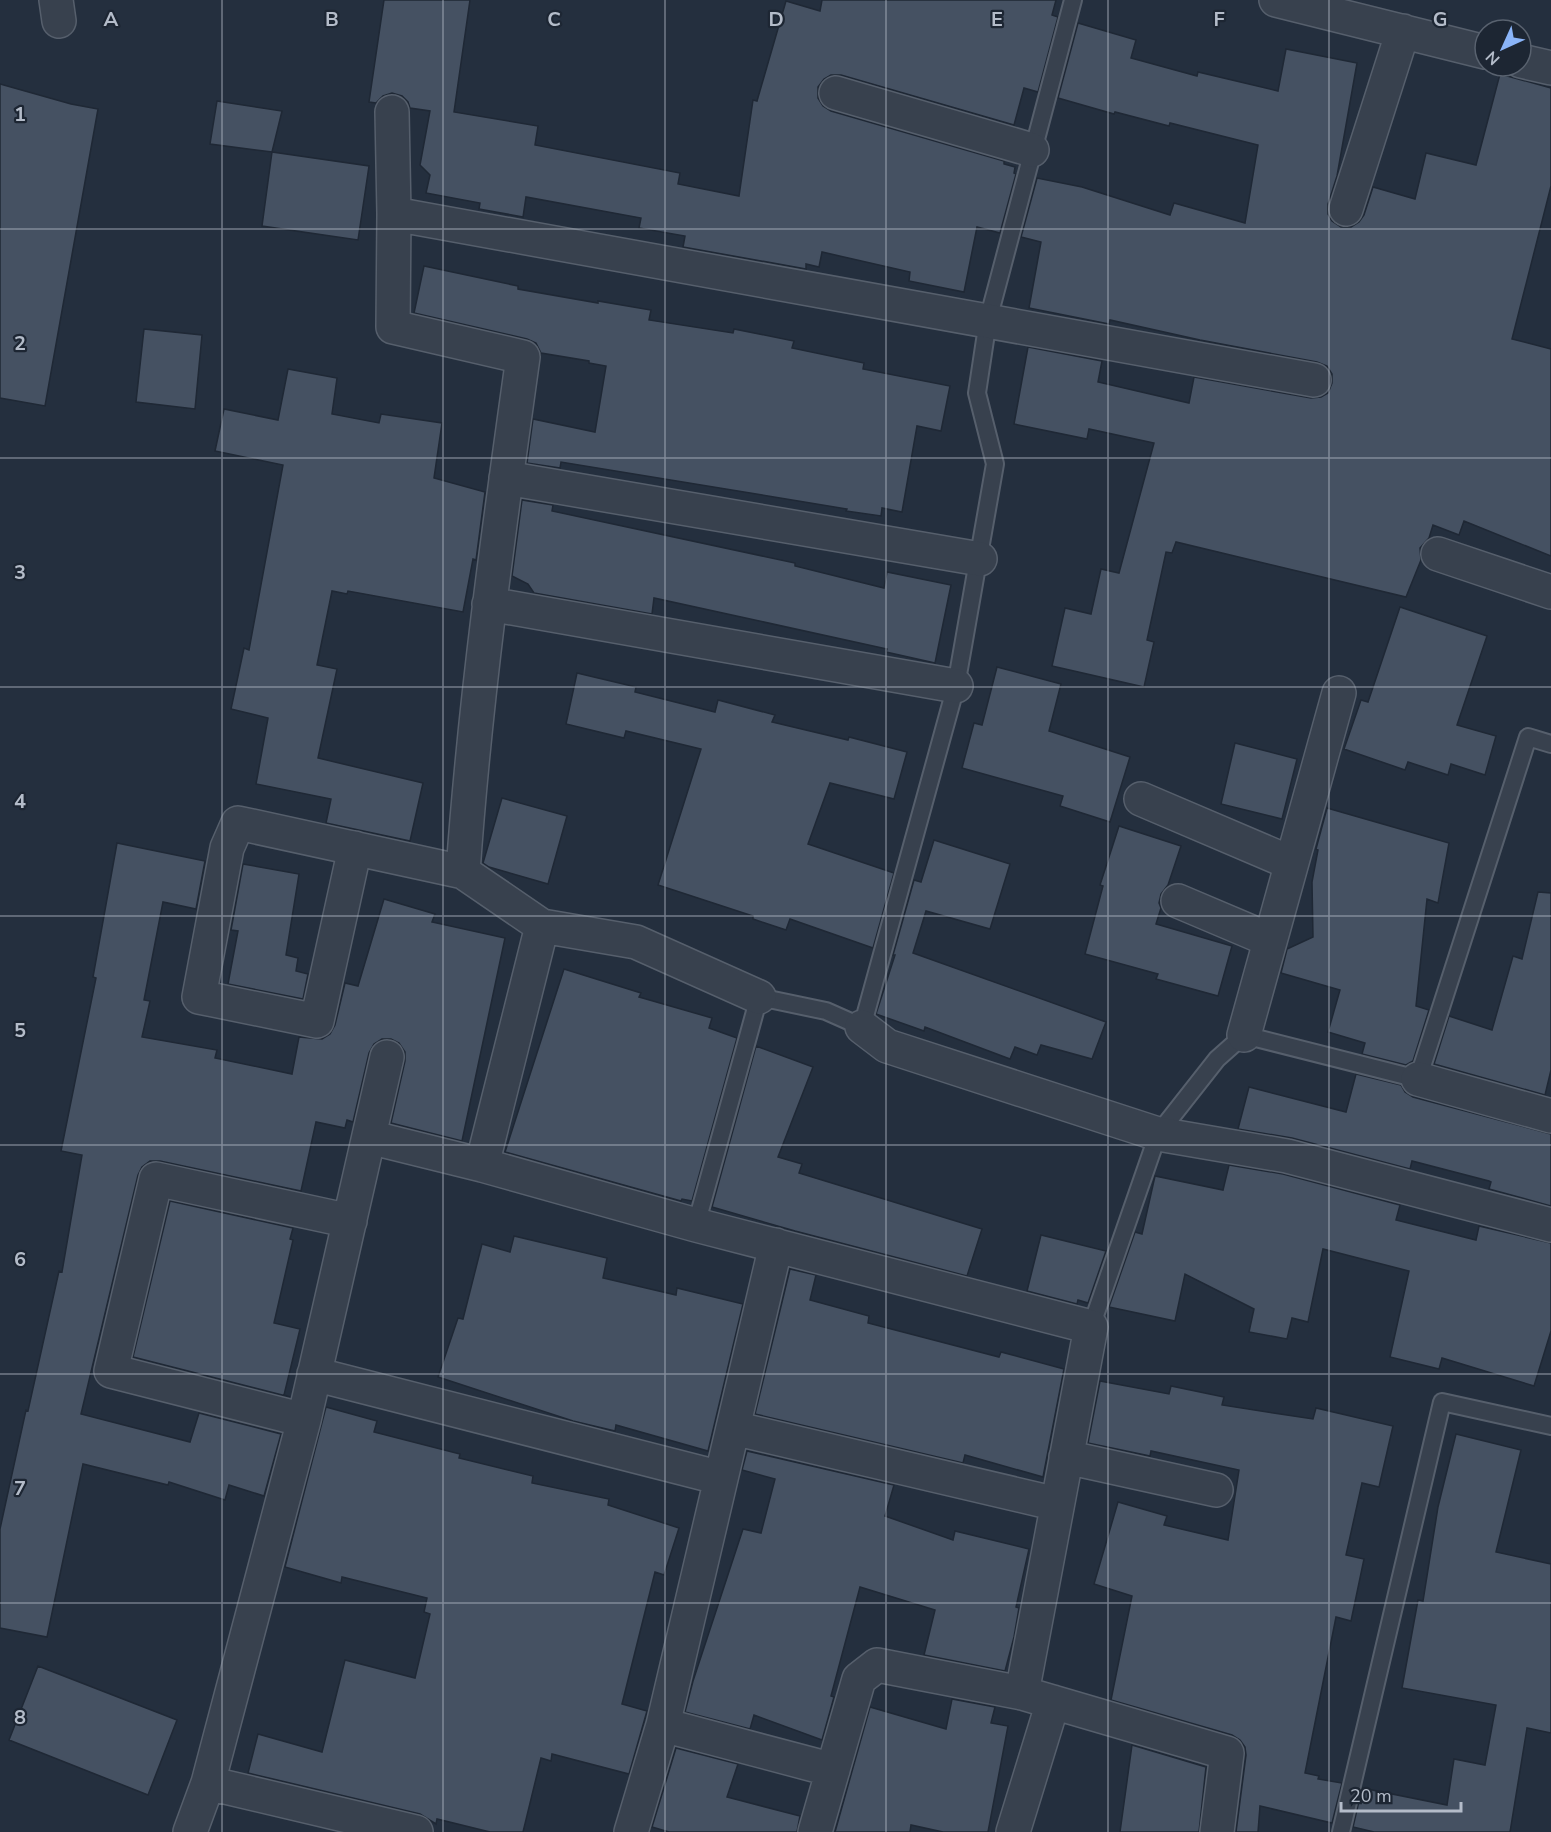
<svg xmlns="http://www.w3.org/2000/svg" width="1551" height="1832" font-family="'Nunito Sans',sans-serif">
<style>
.building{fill:#455162;stroke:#1f2835;stroke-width:1.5}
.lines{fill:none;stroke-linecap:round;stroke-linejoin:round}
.lane-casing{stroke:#565f6c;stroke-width:20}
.street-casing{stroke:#565f6c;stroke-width:36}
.lane{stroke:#38414e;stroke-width:16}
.street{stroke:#38414e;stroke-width:33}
.grid{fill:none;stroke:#b4bcc9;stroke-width:1.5;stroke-opacity:0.55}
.grid-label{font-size:20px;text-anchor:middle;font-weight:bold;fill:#b4bcc9;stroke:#1d2633;stroke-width:4.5;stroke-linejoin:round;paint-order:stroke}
</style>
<rect width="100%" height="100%" fill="#242f3e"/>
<path class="building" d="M 384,0 L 470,0 L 454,112 L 538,126 L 535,145 L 680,173 L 678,184 L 739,196 L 753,100 L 757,101 L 786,1 L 820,11 L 822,0 L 1056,0 L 1052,15 L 1058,17 L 1038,92 L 1024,88 L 1014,125 L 841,75 L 831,75 L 824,79 L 818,87 L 818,98 L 823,106 L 831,111 L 1004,161 L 1004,164 L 1015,167 L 1014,173 L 1016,174 L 1000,233 L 977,227 L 964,292 L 909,281 L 910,272 L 822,252 L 819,267 L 806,264 L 806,269 L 683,247 L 685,236 L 639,228 L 641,218 L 526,197 L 523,217 L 479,209 L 480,203 L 426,193 L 430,175 L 420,165 L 430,111 L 410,108 L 408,102 L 402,96 L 392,93 L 383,96 L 376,103 L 369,102 Z
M 1078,23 L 1136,40 L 1131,58 L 1197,76 L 1198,72 L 1278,91 L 1286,49 L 1357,63 L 1337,176 L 1328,204 L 1328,214 L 1332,221 L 1341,227 L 1351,227 L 1359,222 L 1364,215 L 1373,187 L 1415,199 L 1426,153 L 1476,165 L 1500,74 L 1551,88 L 1551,186 L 1512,339 L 1551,349 L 1551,556 L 1464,521 L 1459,535 L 1433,525 L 1429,538 L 1420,548 L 1421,560 L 1406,597 L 1176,542 L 1172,553 L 1166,552 L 1147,640 L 1154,642 L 1144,687 L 1052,666 L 1065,608 L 1091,614 L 1101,569 L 1119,573 L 1154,443 L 1089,429 L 1087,439 L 1014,424 L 1028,347 L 1102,361 L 1098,382 L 1189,403 L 1194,377 L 1311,398 L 1321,397 L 1328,393 L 1332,383 L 1332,374 L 1327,366 L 1317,362 L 1200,340 L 1110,320 L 1109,324 L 1029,308 L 1041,242 L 1021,237 L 1037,178 L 1082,187 L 1170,215 L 1174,203 L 1245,223 L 1258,145 L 1170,123 L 1169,126 L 1115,112 L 1114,114 L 1058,98 Z
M 0,84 L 71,104 L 98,109 L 45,406 L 0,398 Z
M 217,101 L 282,111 L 272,152 L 210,144 Z
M 272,152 L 369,166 L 358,240 L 262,226 Z
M 424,266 L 518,286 L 518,289 L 598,303 L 598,301 L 651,310 L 649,320 L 733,333 L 734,329 L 794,341 L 792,348 L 864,363 L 863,369 L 950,386 L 941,431 L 917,426 L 902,512 L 882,508 L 881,516 L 846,511 L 847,509 L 561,462 L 560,468 L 527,463 L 533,419 L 595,432 L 606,366 L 589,363 L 589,361 L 541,353 L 536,343 L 527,339 L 414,313 Z
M 144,329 L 202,335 L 195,409 L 136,402 Z
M 288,369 L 337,378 L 332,414 L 379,423 L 381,414 L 442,423 L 434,478 L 485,492 L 476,560 L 473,559 L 463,612 L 348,591 L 347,594 L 332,591 L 317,665 L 337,669 L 318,758 L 423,783 L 410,841 L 326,823 L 331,799 L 256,784 L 268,718 L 231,709 L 244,648 L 249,650 L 283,465 L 215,451 L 224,409 L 278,420 Z
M 522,500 L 553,505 L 552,511 L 795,563 L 795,566 L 884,588 L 887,572 L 951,585 L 935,663 L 886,652 L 887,649 L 654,598 L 652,614 L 534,593 L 528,584 L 512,576 Z
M 1400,607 L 1487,636 L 1457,725 L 1496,736 L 1485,775 L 1451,764 L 1448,775 L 1408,762 L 1405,770 L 1344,749 L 1361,700 L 1368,702 Z
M 997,667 L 1061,684 L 1049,731 L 1130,757 L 1110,822 L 1060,806 L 1063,796 L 962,768 L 974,723 L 982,725 Z
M 577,673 L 636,687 L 635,692 L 715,712 L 718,700 L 775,715 L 772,722 L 848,740 L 849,737 L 907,752 L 894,799 L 830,783 L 808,844 L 894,873 L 873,948 L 790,919 L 786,930 L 753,919 L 753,916 L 658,885 L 701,749 L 626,731 L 624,738 L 566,724 Z
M 1235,743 L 1297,759 L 1282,819 L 1221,804 Z
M 502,798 L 567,816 L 548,884 L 489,867 L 483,863 Z
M 1327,808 L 1449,843 L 1438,903 L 1427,899 L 1416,1006 L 1429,1010 L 1413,1061 L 1406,1065 L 1362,1054 L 1365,1043 L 1328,1032 L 1340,990 L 1281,973 L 1287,949 L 1313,937 L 1312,882 L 1318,850 L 1316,849 Z
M 1119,826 L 1181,846 L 1168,885 L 1161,894 L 1159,903 L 1161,908 L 1156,924 L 1232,946 L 1218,996 L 1156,979 L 1158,974 L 1085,954 L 1103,886 L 1100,885 Z
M 934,840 L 1010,864 L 990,929 L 926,911 L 913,953 L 1106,1022 L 1092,1059 L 1041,1045 L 1037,1055 L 1015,1047 L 1010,1059 L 925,1027 L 924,1031 L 876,1014 L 895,955 L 893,955 L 914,880 L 921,882 Z
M 117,843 L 205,861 L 196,909 L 163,902 L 144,1000 L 150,1001 L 142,1037 L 217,1050 L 215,1058 L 292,1074 L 299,1037 L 322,1039 L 330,1034 L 335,1025 L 345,983 L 358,986 L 384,899 L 435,914 L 432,922 L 505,938 L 462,1141 L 391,1123 L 405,1061 L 405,1052 L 399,1043 L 391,1039 L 382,1039 L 374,1044 L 369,1053 L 353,1122 L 347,1120 L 345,1128 L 316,1122 L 301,1191 L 160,1161 L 150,1161 L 142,1167 L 138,1175 L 81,1414 L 190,1442 L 199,1413 L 281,1434 L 264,1496 L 229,1485 L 225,1500 L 169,1482 L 168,1485 L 83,1464 L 47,1637 L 0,1628 L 0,1529 L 26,1410 L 28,1411 L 59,1271 L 62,1272 L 82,1155 L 61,1151 L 96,978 L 93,977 Z
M 243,864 L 299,874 L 286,955 L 298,958 L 296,971 L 308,974 L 303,999 L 228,984 L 238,931 L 231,930 Z
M 1538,892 L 1551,893 L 1551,1070 L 1545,1095 L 1434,1064 L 1449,1016 L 1492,1030 L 1513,956 L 1522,959 Z
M 564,969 L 641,993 L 639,997 L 712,1018 L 709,1028 L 737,1038 L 692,1201 L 682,1199 L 681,1201 L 505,1152 Z
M 756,1046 L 813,1067 L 778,1157 L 802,1164 L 799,1173 L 982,1229 L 967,1276 L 795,1231 L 712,1207 Z
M 1356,1074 L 1401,1085 L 1405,1092 L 1413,1097 L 1551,1134 L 1551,1206 L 1489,1189 L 1491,1182 L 1489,1181 L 1412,1161 L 1410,1169 L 1292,1138 L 1238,1129 L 1249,1087 L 1346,1112 Z
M 1229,1165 L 1283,1174 L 1400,1205 L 1396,1220 L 1476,1240 L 1479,1226 L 1551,1243 L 1551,1331 L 1534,1386 L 1442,1358 L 1439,1369 L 1390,1357 L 1409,1271 L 1323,1249 L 1308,1322 L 1292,1318 L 1287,1339 L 1249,1332 L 1254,1309 L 1185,1274 L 1175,1321 L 1109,1307 L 1135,1232 L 1142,1234 L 1155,1176 L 1223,1190 Z
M 170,1201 L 293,1228 L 290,1239 L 293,1240 L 274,1323 L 300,1329 L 284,1395 L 290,1397 L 133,1357 Z
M 1041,1235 L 1106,1251 L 1088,1303 L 1078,1300 L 1077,1304 L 1027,1291 Z
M 514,1236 L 607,1258 L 603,1278 L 676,1295 L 677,1288 L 743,1304 L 708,1451 L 616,1425 L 615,1431 L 573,1421 L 438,1377 L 458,1318 L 463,1319 L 482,1244 L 510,1252 Z
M 790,1269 L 816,1275 L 810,1300 L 869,1316 L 868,1323 L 999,1357 L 1001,1352 L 1064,1369 L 1043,1477 L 965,1455 L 963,1463 L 755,1414 Z
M 1100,1381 L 1169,1394 L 1171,1386 L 1224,1397 L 1222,1405 L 1313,1419 L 1316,1408 L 1393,1426 L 1379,1487 L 1362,1483 L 1346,1555 L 1364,1559 L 1351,1621 L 1336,1617 L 1305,1773 L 1319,1776 L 1318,1779 L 1342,1783 L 1332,1823 L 1260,1806 L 1258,1832 L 1236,1832 L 1246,1755 L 1245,1747 L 1240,1740 L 1232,1735 L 1111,1700 L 1132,1596 L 1094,1584 L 1118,1502 L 1167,1516 L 1164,1525 L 1228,1540 L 1239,1470 L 1151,1451 L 1150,1456 L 1088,1443 Z
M 326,1407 L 377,1421 L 374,1432 L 460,1454 L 459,1458 L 533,1476 L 532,1483 L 609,1499 L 608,1505 L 679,1528 L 664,1575 L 655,1572 L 622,1704 L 647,1711 L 629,1774 L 552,1754 L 551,1761 L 541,1758 L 523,1832 L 490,1832 L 437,1819 L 436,1824 L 420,1814 L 248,1773 L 258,1734 L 322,1752 L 345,1660 L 415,1678 L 430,1614 L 424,1612 L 427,1598 L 342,1577 L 341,1583 L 285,1567 Z
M 1456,1434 L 1521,1450 L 1496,1552 L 1551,1564 L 1551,1733 L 1527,1728 L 1510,1832 L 1374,1832 L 1353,1827 L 1362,1788 L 1447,1805 L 1454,1759 L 1485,1765 L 1496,1705 L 1402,1688 L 1418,1600 L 1423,1601 L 1438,1507 Z
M 747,1451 L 894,1485 L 885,1516 L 953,1540 L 955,1531 L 1029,1549 L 1016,1607 L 1019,1608 L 1014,1637 L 1005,1671 L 924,1655 L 935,1610 L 860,1587 L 831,1696 L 834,1697 L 822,1740 L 754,1715 L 750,1729 L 685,1712 L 693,1681 L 743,1529 L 761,1533 L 775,1479 L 742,1470 Z
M 38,1666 L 177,1720 L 148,1795 L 9,1740 Z
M 952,1699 L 995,1707 L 991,1723 L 1008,1726 L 988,1832 L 943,1832 L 911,1825 L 910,1832 L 835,1832 L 870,1707 L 946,1729 Z
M 1132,1745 L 1206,1767 L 1199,1832 L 1120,1832 Z
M 676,1748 L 738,1764 L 727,1797 L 800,1816 L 797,1832 L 669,1832 L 652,1827 Z"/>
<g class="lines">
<defs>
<path id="lane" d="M 696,1225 L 759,997 L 826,1011 L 862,1027 L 956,686 L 995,464 L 977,393 L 988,320 L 1073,0
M 1091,1327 L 1158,1134 L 1217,1059 L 1244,1035 L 1418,1079 L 1528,737 L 1551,744
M 1341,1832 L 1442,1402 L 1551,1426"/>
<path id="street" d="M 56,0 L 59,21
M 1276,0 L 1485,52
M 1521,61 L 1551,68
M 836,93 L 1032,150
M 392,112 L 394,214 L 393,327 L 523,357 C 499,528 475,699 463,872
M 1346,209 L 1403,31
M 394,214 L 1314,380
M 506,478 L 980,559
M 1438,554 L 1551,592
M 489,604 L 956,686
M 1141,799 L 1291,863
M 355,848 L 317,1021 L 199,997 L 227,848 L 238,823 L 463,872 L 542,926 L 636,942 L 759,997
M 1178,901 L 1270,940
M 862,1027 L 887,1046 L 1158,1134 L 1287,1156 L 1551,1225
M 1244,1035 L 1339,693
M 1418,1079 L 1551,1116
M 369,1137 L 482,1165 L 696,1225 L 1091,1327 L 1022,1693 L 1227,1753 L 1217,1832
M 482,1165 L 542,926
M 314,1374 L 721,1478
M 304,1420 L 111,1371 L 156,1179 L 350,1221
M 733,1428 L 1057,1504
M 1066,1457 L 1216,1490
M 663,1725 L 833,1770
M 208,1783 L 416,1832
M 190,1832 L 208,1783 L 304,1420 L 387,1057
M 631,1832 L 663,1725 L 776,1245
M 815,1832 L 859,1679 L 877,1665 L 1022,1693
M 1013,1832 L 1053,1702"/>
</defs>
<use href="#lane" class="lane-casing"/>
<use href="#street" class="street-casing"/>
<use href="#lane" class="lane"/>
<use href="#street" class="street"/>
</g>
<path class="grid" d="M 222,0 L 222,1832M 443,0 L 443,1832M 665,0 L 665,1832M 886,0 L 886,1832M 1108,0 L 1108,1832M 1329,0 L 1329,1832M 0,229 L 1551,229M 0,458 L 1551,458M 0,687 L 1551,687M 0,916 L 1551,916M 0,1145 L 1551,1145M 0,1374 L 1551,1374M 0,1603 L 1551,1603"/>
<g class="grid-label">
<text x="111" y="26">A</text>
<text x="332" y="26">B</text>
<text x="554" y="26">C</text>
<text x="776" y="26">D</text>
<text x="997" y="26">E</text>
<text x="1219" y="26">F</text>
<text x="1440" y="26">G</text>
<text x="20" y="121">1</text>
<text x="20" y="350">2</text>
<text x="20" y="579">3</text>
<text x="20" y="808">4</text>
<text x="20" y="1037">5</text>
<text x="20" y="1266">6</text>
<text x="20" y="1495">7</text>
<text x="20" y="1724">8</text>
</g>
<g transform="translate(1503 48) rotate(225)"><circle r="28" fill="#1d2633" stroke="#59626f" stroke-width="1.5"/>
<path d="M0-4.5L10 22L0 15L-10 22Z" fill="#8ab4f8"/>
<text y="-9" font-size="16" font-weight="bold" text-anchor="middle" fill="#b4bcc9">N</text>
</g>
<path d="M1341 1802v9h120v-9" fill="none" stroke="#b4bcc9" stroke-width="3"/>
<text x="1350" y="1802" font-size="18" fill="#b4bcc9" stroke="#1d2633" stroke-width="4.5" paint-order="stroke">20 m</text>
</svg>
